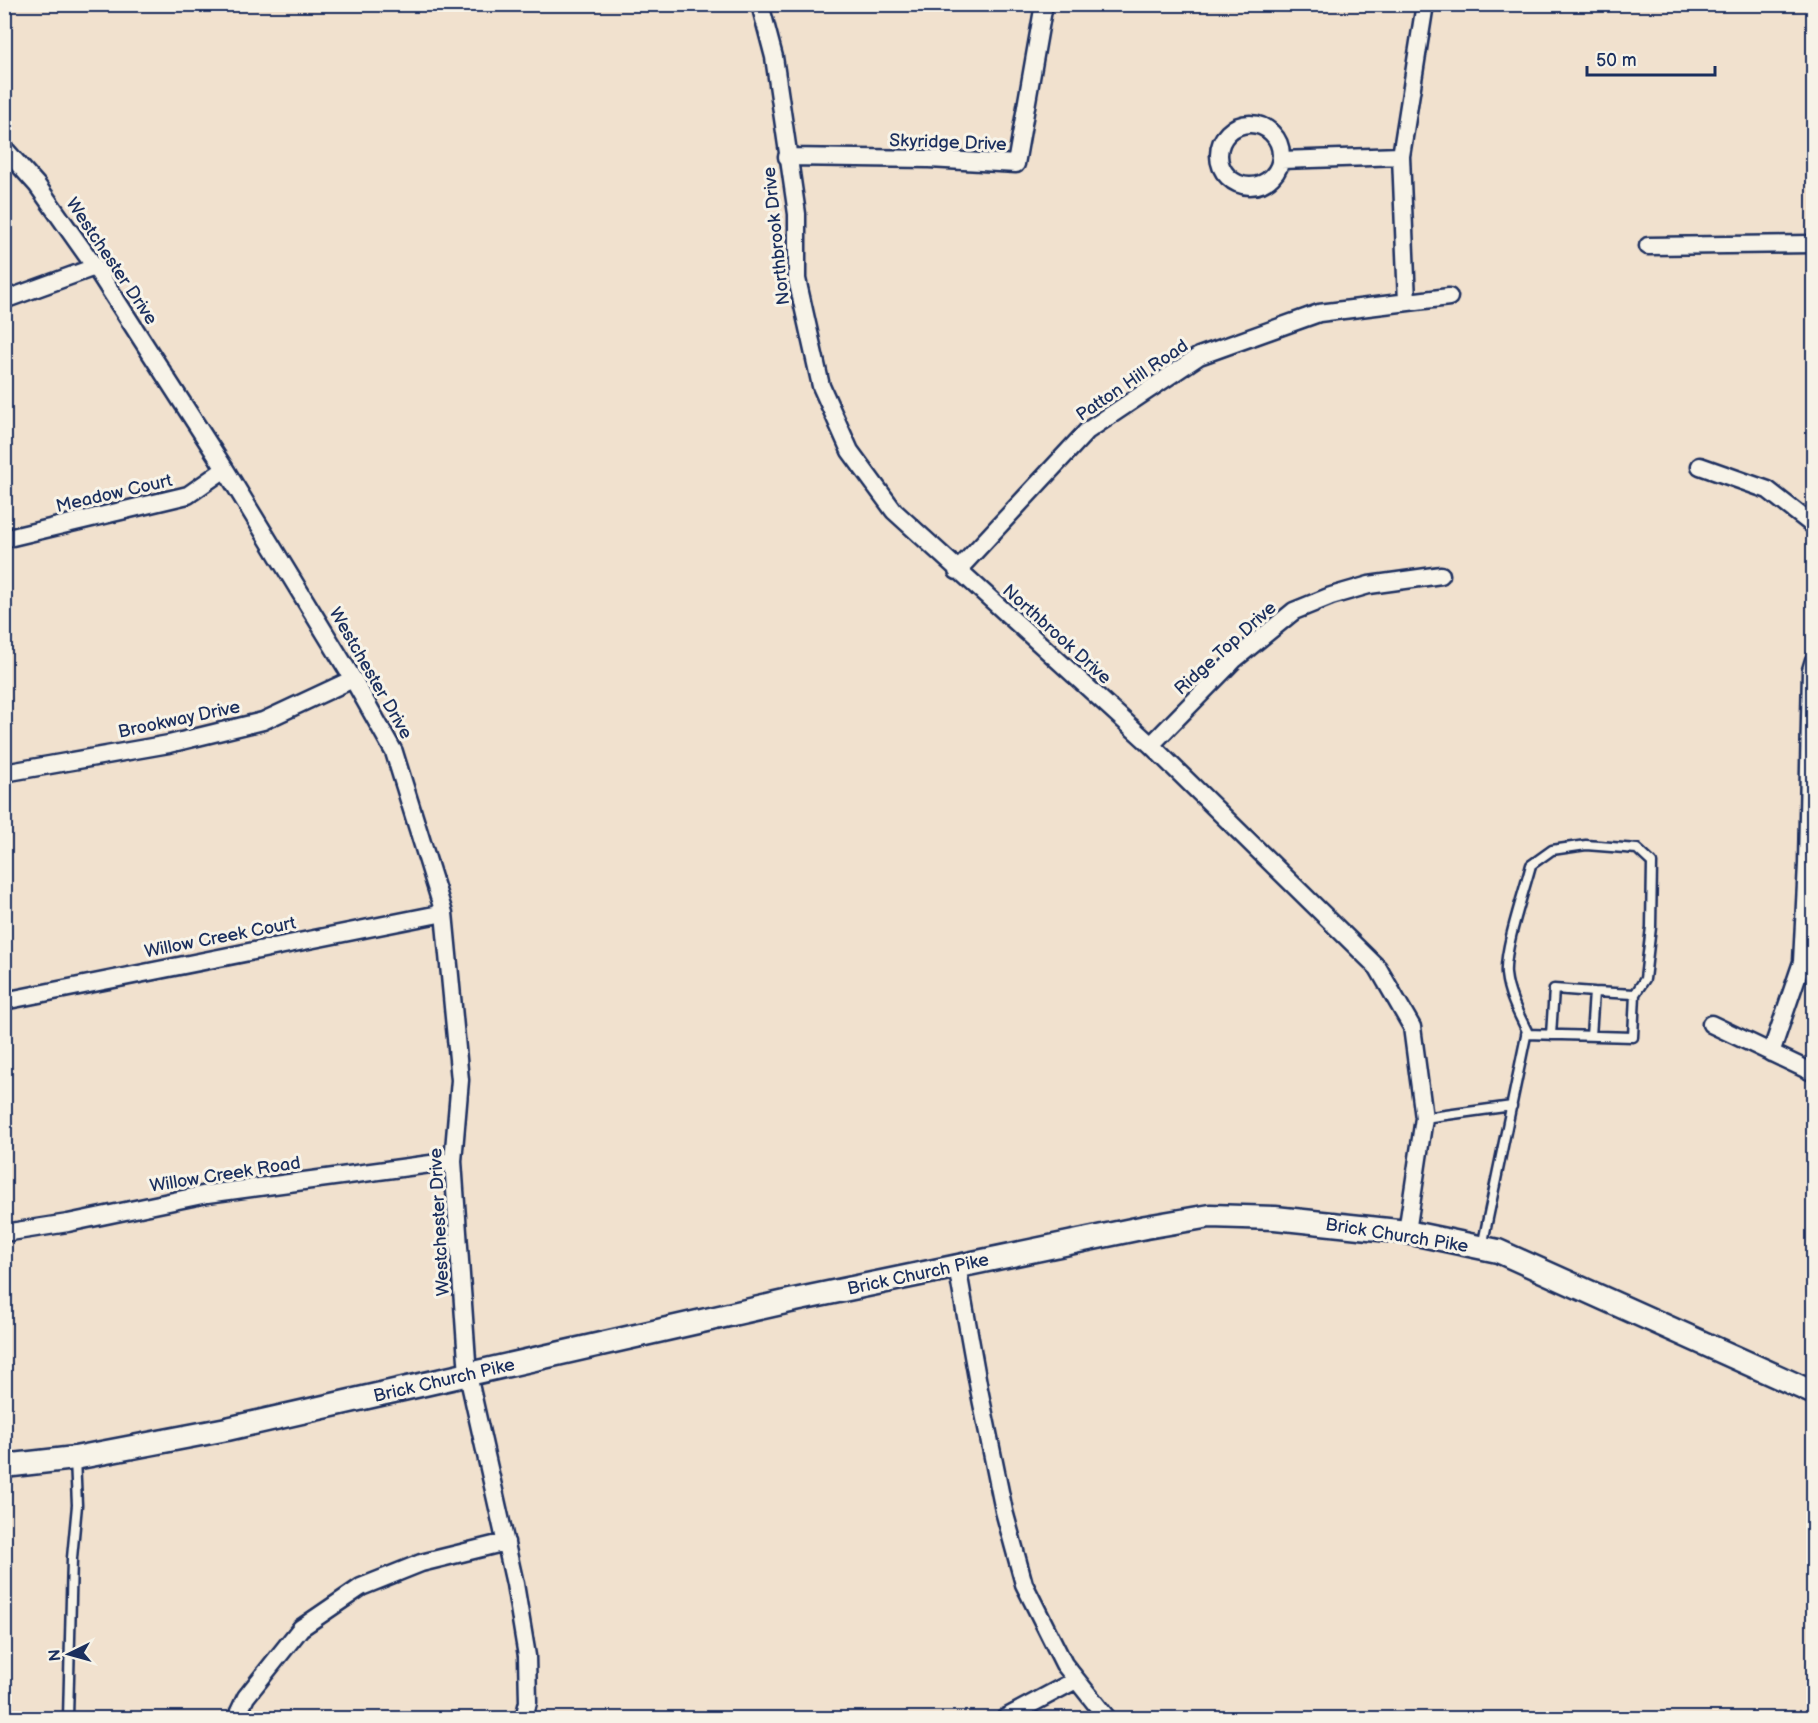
<svg xmlns="http://www.w3.org/2000/svg" width="1818" height="1723" font-family="'Balsamiq Sans',sans-serif">
<style>
.lines{fill:none;stroke-linecap:round;stroke-linejoin:round}
.lane-casing{stroke:#1b2f5e;stroke-width:13}
.street-casing{stroke:#1b2f5e;stroke-width:21}
.secondary-casing{stroke:#1b2f5e;stroke-width:27}
.lane{stroke:#f7f3e8;stroke-width:8}
.street{stroke:#f7f3e8;stroke-width:16}
.secondary{stroke:#f7f3e8;stroke-width:22}
.labels{text-anchor:middle;stroke-width:6;stroke-linejoin:round;paint-order:stroke}
.street-label{font-size:18px;fill:#1b2f5e;stroke:#f7f3e8}
</style>
<rect width="100%" height="100%" fill="#f1e1ce"/>
<filter id="ink" filterUnits="userSpaceOnUse"><feTurbulence type="fractalNoise" baseFrequency=".0167" numOctaves="2"/><feDisplacementMap in="SourceGraphic" scale="12" xChannelSelector="R" yChannelSelector="G"/><feConvolveMatrix kernelMatrix="1 2 1 2 8 2 1 2 1" color-interpolation-filters="sRGB"/></filter>
<g filter="url(#ink)">
<g class="lines">
<defs>
<path id="lane" d="M 1526,1034 L 1633,1037 L 1635,994 L 1594,992
M 1551,1035 L 1554,989 L 1594,992 L 1591,1036
M 1424,1118 L 1512,1106
M 1482,1247 L 1527,1031 C 1518,1013 1508,994 1506,974 C 1504,949 1524,892 1531,865 L 1552,850 L 1586,845 L 1637,849 L 1652,863 L 1651,927 L 1645,979 L 1635,994
M 68,1718 L 72,1558 L 77,1505 L 75,1458"/>
<path id="street" d="M 760,4 L 774,57 L 797,214 L 797,279 L 821,386 L 850,451 L 894,511 L 1151,745 L 1378,968 L 1412,1027 L 1424,1118 L 1407,1232
M1219 155a31 31 0 1 1 62 0a31 31 0 1 1-62 0Z
M 4,148 L 37,185 L 95,267 L 225,469 L 353,679 L 394,752 L 444,913 L 460,1080 L 453,1161 L 468,1375 L 515,1584 L 527,1656 L 528,1702 L 524,1718
M 787,157 L 929,159 L 1016,164 L 1044,4
M 1281,160 L 1401,156
M 1648,246 L 1814,244
M 4,300 L 95,267
M 1407,302 L 1401,156 L 1425,4
M 1700,466 L 1768,490 L 1814,526
M 4,539 L 188,495 L 225,469
M 957,571 L 1087,431 L 1199,356 L 1319,313 L 1449,297
M 1151,745 L 1235,659 L 1294,611 L 1331,596 L 1369,585 L 1441,575
M 4,773 L 169,744 L 263,721 L 353,679
M 4,1001 L 444,913
M 1711,1024 L 1814,1073
M 1771,1053 L 1802,962 L 1807,864 L 1811,670 L 1814,660
M 4,1233 L 68,1223 L 207,1194 L 453,1161
M 957,1266 L 979,1389 L 1004,1511 L 1024,1584 L 1064,1664 L 1107,1718
M 236,1718 L 246,1697 L 301,1628 L 361,1587 L 421,1563 L 506,1542
M 1005,1718 L 1076,1680"/>
<path id="secondary" d="M 4,1466 L 75,1458 L 227,1429 L 790,1301 L 1146,1227 L 1210,1216 L 1275,1218 L 1407,1232 L 1498,1251 L 1814,1393"/>
</defs>
<use href="#lane" class="lane-casing"/>
<use href="#street" class="street-casing"/>
<use href="#secondary" class="secondary-casing"/>
<use href="#lane" class="lane"/>
<use href="#street" class="street"/>
<use href="#secondary" class="secondary"/>
</g>
</g>
<g class="labels">
<g class="street-label">
<text transform="translate(948 142) rotate(2)" y="6">Skyridge Drive</text>
<text transform="translate(776 236) rotate(-96)" y="6">Northbrook Drive</text>
<text transform="translate(112 261) rotate(56)" y="6">Westchester Drive</text>
<text transform="translate(1132 380) rotate(-34)" y="6">Patton Hill Road</text>
<text transform="translate(114 493) rotate(-13)" y="6">Meadow Court</text>
<text transform="translate(1057 634) rotate(42)" y="6">Northbrook Drive</text>
<text transform="translate(1225 648) rotate(-42)" y="6">Ridge Top Drive</text>
<text transform="translate(371 673) rotate(60)" y="6">Westchester Drive</text>
<text transform="translate(179 719) rotate(-12)" y="6">Brookway Drive</text>
<text transform="translate(220 937) rotate(-11)" y="6">Willow Creek Court</text>
<text transform="translate(225 1174) rotate(-9)" y="6">Willow Creek Road</text>
<text transform="translate(439 1222) rotate(-93)" y="6">Westchester Drive</text>
<text transform="translate(1397 1235) rotate(9)" y="6">Brick Church Pike</text>
<text transform="translate(918 1274) rotate(-12)" y="6">Brick Church Pike</text>
<text transform="translate(444 1380) rotate(-13)" y="6">Brick Church Pike</text>
</g>
</g>
<rect width="1818" height="1723" fill="none" stroke="#f7f3e8" stroke-width="24"/>
<rect x="12" y="12" width="1794" height="1699" fill="none" stroke="#1b2f5e" stroke-width="2" filter="url(#ink)"/>
<g transform="translate(69 1654) rotate(265)" stroke="#f7f3e8" stroke-width="4.5" paint-order="stroke">
<path d="M0-4.5L10 22L0 15L-10 22Z" fill="#1b2f5e"/>
<text y="-9" font-size="16" font-weight="bold" text-anchor="middle" fill="#1b2f5e">N</text>
</g>
<path d="M1587 66v9h128v-9" fill="none" stroke="#1b2f5e" stroke-width="3"/>
<text x="1596" y="66" font-size="18" fill="#1b2f5e" stroke="#f7f3e8" stroke-width="4.5" paint-order="stroke">50 m</text>
</svg>
